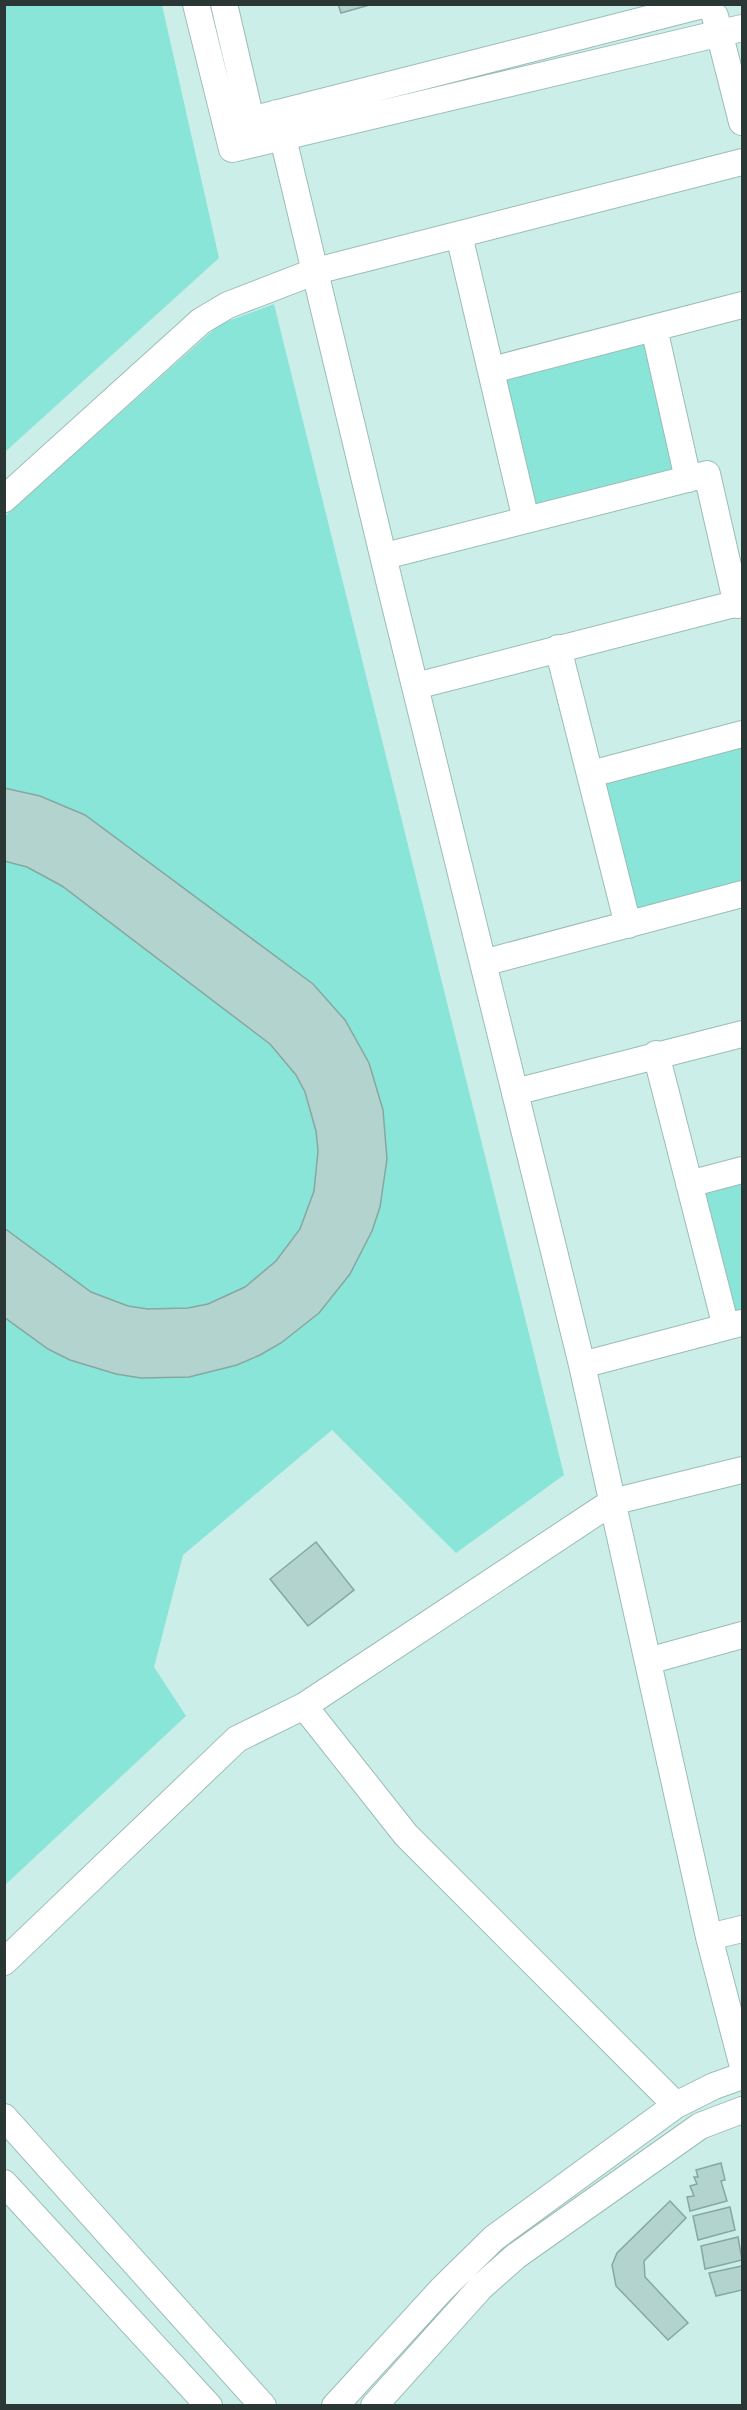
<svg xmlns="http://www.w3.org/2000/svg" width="747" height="2410" font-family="'Fira Sans',sans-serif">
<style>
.green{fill:#88e5d8}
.building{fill:#b2d3ce;stroke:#87a7a2;stroke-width:1.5}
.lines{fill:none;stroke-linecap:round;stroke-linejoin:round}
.minor-casing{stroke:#9bbcb7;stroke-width:28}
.minor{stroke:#fff;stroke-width:26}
</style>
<rect width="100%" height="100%" fill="#cceee9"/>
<path class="green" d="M 5,4 L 162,5 L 219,258 L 5,452 Z
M 274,304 L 564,1475 L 456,1553 L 332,1430 L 183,1555 L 154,1667 L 186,1716 L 5,1885 L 5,516 L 220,324 Z
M 648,341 L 680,470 L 531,507 L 500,379 Z
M 742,746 L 742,885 L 635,913 L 602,783 Z
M 742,1180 L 742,1311 L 733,1314 L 702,1190 Z"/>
<path class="building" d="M 338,4 L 373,4 L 341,13 Z
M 4,788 L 40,796 L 85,815 L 313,984 L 345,1020 L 369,1063 L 383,1110 L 387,1159 L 380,1207 L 372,1231 L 350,1274 L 319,1313 L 281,1343 L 260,1355 L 237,1365 L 189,1377 L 141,1378 L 116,1374 L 70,1360 L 48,1349 L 4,1317 L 4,1228 L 91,1292 L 128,1306 L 148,1309 L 188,1308 L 208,1304 L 245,1287 L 276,1261 L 300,1229 L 314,1191 L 318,1151 L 316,1131 L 305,1092 L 296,1075 L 270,1044 L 62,886 L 27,867 L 4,861 Z
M 316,1542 L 354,1590 L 308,1626 L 270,1579 Z
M 721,2163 L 725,2180 L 721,2181 L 727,2201 L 690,2211 L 687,2197 L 694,2196 L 690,2186 L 697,2184 L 694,2177 L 698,2177 L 696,2170 Z
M 670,2201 L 686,2218 L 644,2261 L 645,2277 L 688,2323 L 668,2340 L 616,2286 L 612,2265 L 617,2253 Z
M 730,2207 L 735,2230 L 698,2240 L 693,2216 Z
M 738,2237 L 742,2260 L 705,2269 L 701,2246 Z
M 742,2266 L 742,2290 L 716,2296 L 709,2273 Z"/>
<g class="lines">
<defs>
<path id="minor" d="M 196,4 L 232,149 L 742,28
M 224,4 L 255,137
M 715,16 L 742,122
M 277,113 L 391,589 L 582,1365 L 709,1937 L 742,2063
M 251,120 L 707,4
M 459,235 L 526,520
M 654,328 L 688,479
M 492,370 L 742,305
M 4,499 L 201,321 L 228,305 L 316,271 L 742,162
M 385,556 L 707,474 L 737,605
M 558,648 L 628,925
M 416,686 L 742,602
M 591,774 L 742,734
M 483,963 L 742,894
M 656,1054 L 726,1327
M 515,1092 L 742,1034
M 689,1184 L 742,1170
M 582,1365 L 741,1323
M 648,1661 L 742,1635
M 304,1706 L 406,1835 L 676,2105
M 709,1937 L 742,1929
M 4,1962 L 237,1739 L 304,1706 L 612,1502 L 742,1470
M 4,2117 L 263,2406
M 4,2183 L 209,2406
M 335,2406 L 442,2289 L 494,2238 L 676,2105 L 714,2086 L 742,2076
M 374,2406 L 481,2287 L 516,2256 L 700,2126 L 742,2110"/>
</defs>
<use href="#minor" class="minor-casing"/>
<use href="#minor" class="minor"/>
</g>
<rect width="747" height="2410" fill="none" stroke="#2a3735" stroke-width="12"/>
</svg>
